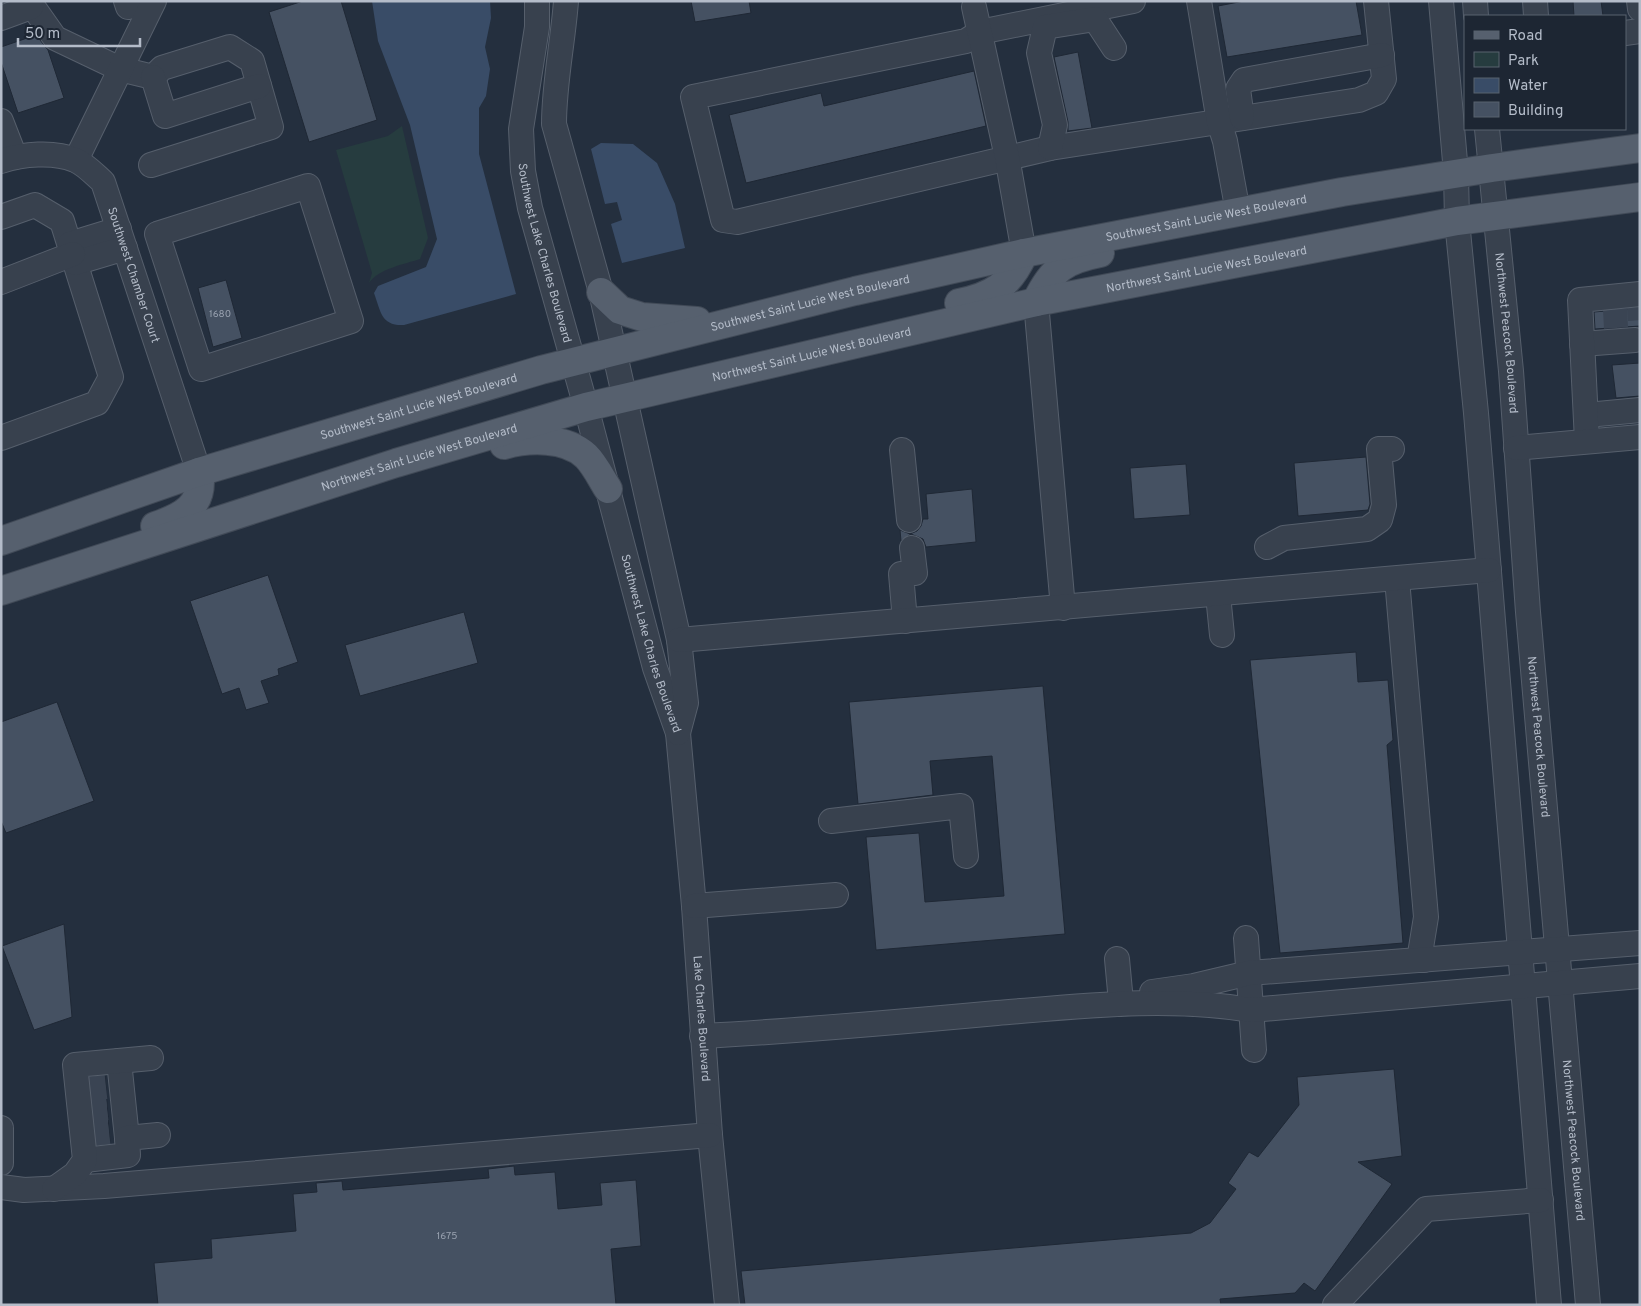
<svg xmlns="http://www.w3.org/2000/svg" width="1641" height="1306" font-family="Overpass,sans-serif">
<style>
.green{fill:#263c3f}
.water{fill:#394c67}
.building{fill:#455162;stroke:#1f2835}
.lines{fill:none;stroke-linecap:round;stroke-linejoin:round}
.minor-tunnel{stroke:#3a4453;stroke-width:24;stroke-dasharray:24 12;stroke-linecap:butt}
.minor-casing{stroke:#565f6c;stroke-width:26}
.major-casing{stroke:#414a57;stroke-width:30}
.minor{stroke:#38414e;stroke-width:24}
.major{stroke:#56606e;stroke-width:28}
.labels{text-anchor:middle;stroke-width:4.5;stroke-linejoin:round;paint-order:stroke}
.number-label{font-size:10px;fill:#98a1af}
.street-label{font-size:12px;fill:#b4bcc9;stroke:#1d2633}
</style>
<rect width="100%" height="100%" fill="#242f3e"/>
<path class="green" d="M 402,126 L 428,238 L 420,259 C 405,264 378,269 369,283 L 372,273 L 336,150 L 388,136 Z"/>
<path class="water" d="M 372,1 L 490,1 L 491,18 L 485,47 L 490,69 L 486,96 L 479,108 L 479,154 L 516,294 L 404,325 C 381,326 381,312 374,293 L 378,286 L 426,267 L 437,239 L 410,125 L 378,41 Z
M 601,143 L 633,144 L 657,163 L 675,204 L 685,248 L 622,263 L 611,224 L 622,220 L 617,202 L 605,204 L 591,149 Z"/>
<path class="building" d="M 303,1 L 341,1 L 377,120 L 309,142 L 269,12 Z
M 691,1 L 749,1 L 751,13 L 695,22 Z
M 1244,1 L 1356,1 L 1362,35 L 1227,57 L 1218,6 Z
M 1573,1 L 1601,1 L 1603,16 L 1574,16 Z
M 36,35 L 48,50 L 64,98 L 18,113 L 1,62 L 1,47 Z
M 1078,52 L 1092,128 L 1068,131 L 1068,122 L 1054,57 Z
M 974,71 L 986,126 L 746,183 L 729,115 L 821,93 L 824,106 Z
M 226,280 L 242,338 L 213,347 L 198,288 Z
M 1640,308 L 1640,326 L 1595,329 L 1594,312 Z
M 1640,363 L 1640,396 L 1616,398 L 1612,365 Z
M 1366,457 L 1370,504 L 1368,510 L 1298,516 L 1294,463 Z
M 1186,464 L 1190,515 L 1134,519 L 1130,468 Z
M 972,489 L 976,542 L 926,547 L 923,539 L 911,534 L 901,541 L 900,530 L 910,534 L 917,531 L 921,526 L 923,519 L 928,519 L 926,494 Z
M 268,575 L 298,662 L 278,669 L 279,675 L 261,681 L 269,703 L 246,710 L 239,688 L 222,694 L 190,601 Z
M 464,612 L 478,663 L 360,696 L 345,645 Z
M 1356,652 L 1358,682 L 1388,680 L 1393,740 L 1387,745 L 1403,943 L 1280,953 L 1250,660 Z
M 1043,686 L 1065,934 L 876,950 L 866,837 L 919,833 L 925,902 L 1004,896 L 992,756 L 930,761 L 933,795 L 858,804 L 849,702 Z
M 57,702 L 94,801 L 6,833 L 1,821 L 1,722 Z
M 64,924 L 72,1017 L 34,1030 L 2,946 Z
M 1394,1069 L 1402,1156 L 1358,1162 L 1392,1184 L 1315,1291 L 1304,1283 L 1295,1293 L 1220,1299 L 1221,1305 L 745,1305 L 741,1271 L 1191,1233 L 1210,1223 L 1236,1189 L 1228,1183 L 1249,1152 L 1258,1157 L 1299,1105 L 1297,1077 Z
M 105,1076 L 110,1143 L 97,1145 L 90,1077 Z
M 514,1166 L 515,1175 L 555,1172 L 558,1209 L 602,1205 L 600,1183 L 636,1180 L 641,1246 L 611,1249 L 616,1305 L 158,1305 L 154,1263 L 212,1258 L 211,1239 L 296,1231 L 293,1194 L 317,1192 L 316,1183 L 342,1181 L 343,1190 L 489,1178 L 488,1169 Z"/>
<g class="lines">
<path class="minor-tunnel" d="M 1639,307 L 1640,320
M 1615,309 L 1616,328
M 88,1089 L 106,1087
M 90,1110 L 107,1108
M 92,1134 L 109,1132"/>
<defs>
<g id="minor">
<path d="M 29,1 L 55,38 L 120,69 L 153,77 L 162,68 L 230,47 L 252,61 L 271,127 L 151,165"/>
<path d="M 126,1 L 128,7 L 148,1"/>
<path id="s1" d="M 537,1 L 537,27 L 521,129 L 523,171 L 530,208 L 586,407 L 655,668 L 678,733 L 694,906 L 710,1135 L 727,1305"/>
<path d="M 566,1 C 563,42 554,83 554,124 L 601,292 L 679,640 L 686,703 L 678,733"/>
<path d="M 1133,1 L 980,32 L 966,41 L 693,97 L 723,220 L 737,222 L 1050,148 L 1359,100 L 1376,93 L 1384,79 L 1376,1"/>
<path d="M 1199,1 L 1219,122 L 1225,141 L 1238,212"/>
<path d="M 1441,1 L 1456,173 L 1457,221 L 1476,413 L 1549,1305"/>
<path d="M 1475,1 L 1476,16"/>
<path d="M 1535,1 L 1536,16"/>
<path d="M 1639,1 L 1640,9"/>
<path d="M 974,7 L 1007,157 L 1024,253"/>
<path d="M 1,18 L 31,7"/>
<path d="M 1625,33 L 1640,31"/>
<path d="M 153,77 L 165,116 L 259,86"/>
<path d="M 1242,118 L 1238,89 L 1244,80 L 1382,55"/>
<path d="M 1,121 L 15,157"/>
<path id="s2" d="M 1487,129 L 1511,371 L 1528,612 L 1588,1305"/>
<path d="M 1050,148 L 1055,125 L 1039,53 L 1045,27 L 1095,19 L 1114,48"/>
<path d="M 76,160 L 154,1"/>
<path id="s3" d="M 1,161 C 22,154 54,151 75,160 C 85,164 95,175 103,182 L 199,472"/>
<path d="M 308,186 L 351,321 L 201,369 L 157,234 Z"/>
<path d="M 1,217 L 35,205 L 62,221 L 111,377 L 97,403 L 1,438"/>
<path d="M 70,244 L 119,229"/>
<path d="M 75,263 L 125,248"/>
<path d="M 1,282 L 73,254"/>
<path d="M 1036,302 L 1063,608"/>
<path d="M 1582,344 L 1635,340"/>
<path d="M 1587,415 L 1640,410"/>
<path d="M 1587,441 L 1580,300 L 1640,294"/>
<path d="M 1516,448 L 1640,437"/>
<path d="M 902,450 L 909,520"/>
<path d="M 1267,547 L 1284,538 L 1367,529 L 1380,520 L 1384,505 L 1379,449 L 1392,449"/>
<path d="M 1397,579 L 1426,917 L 1419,960 L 1424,960"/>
<path d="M 1218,595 L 1222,635"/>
<path d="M 905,621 L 901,574 L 915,573 L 912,548"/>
<path d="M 679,640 L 1489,570"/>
<path d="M 831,821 L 961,806 L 966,856"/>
<path d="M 694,906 L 836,895"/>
<path d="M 1246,938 L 1254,1050"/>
<path d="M 1117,959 L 1121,1002"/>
<path d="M 1152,992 L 1194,986 L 1249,973 L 1640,943"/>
<path d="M 702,1036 C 800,1031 899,1022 997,1013 C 1082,1006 1167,996 1251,1010 L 1640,976"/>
<path d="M 119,1061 L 127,1138"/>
<path d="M 1,1128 L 1,1163"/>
<path d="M 85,1160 L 128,1155 L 127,1138 L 158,1135"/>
<path d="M 1,1187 L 24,1190 L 104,1186 L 710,1135"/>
<path d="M 54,1189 L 75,1174 L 85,1160 L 75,1065 L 151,1058"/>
<path d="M 1335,1305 L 1426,1209 L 1541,1200"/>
</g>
<g id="major">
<path d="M 601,292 L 620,310 L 642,317 L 697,321"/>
<path d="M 1036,302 C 1052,269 1064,260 1100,253"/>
<path d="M 959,303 C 993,296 1010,285 1024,253"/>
<path d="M 504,445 C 529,438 566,437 586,456 C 595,465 601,478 608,489"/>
<path d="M 155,526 C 182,517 205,506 199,472"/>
<path id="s4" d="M 1,541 L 199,472 L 541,370 L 855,291 L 1024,253 L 1342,192 L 1492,168 L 1640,148"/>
<path id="s5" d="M 1,591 L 396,463 L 586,407 L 1036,302 L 1457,221 L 1640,197"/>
</g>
</defs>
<use href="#minor" class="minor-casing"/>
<use href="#major" class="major-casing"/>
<use href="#minor" class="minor"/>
<use href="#major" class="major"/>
</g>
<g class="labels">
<g class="number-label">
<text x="220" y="317">1680</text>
<text x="447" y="1239">1675</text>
</g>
<g class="street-label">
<text dy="4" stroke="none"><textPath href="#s4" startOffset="1249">Southwest Saint Lucie West Boulevard</textPath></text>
<text dy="4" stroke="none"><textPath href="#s1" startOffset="256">Southwest Lake Charles Boulevard</textPath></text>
<text dy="4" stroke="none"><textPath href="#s5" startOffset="1249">Northwest Saint Lucie West Boulevard</textPath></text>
<text dy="4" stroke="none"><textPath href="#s3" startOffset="209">Southwest Chamber Court</textPath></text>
<text dy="4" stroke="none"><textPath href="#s4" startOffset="844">Southwest Saint Lucie West Boulevard</textPath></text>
<text dy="4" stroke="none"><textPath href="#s2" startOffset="205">Northwest Peacock Boulevard</textPath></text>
<text dy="4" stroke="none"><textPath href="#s5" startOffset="845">Northwest Saint Lucie West Boulevard</textPath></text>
<text dy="4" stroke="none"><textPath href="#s4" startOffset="439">Southwest Saint Lucie West Boulevard</textPath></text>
<text dy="4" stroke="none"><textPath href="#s5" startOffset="439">Northwest Saint Lucie West Boulevard</textPath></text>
<text dy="4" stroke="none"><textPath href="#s1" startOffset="661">Southwest Lake Charles Boulevard</textPath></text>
<text dy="4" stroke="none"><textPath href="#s2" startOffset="610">Northwest Peacock Boulevard</textPath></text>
<text dy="4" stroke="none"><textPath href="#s1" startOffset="1041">Lake Charles Boulevard</textPath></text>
<text dy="4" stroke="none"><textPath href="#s2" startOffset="1015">Northwest Peacock Boulevard</textPath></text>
</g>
</g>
<rect width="1641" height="1306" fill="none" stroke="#b4bcc9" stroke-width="5"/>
<rect x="1464" y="15" width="162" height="115" fill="#1d2633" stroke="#59626f"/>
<rect x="1474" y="31" width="25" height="8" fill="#56606e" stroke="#59626f"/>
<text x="1508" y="40" font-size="15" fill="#b4bcc9">Road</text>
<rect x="1474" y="52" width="25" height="15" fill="#263c3f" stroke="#59626f"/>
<text x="1508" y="65" font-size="15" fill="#b4bcc9">Park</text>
<rect x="1474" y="78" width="25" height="15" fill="#394c67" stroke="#59626f"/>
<text x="1508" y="90" font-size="15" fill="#b4bcc9">Water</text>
<rect x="1474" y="102" width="25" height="15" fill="#455162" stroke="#59626f"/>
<text x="1508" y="115" font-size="15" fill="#b4bcc9">Building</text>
<path d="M18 38v8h122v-8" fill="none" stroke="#b4bcc9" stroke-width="2.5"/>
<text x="25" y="38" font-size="15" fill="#b4bcc9" stroke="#1d2633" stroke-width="4" paint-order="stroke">50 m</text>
</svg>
